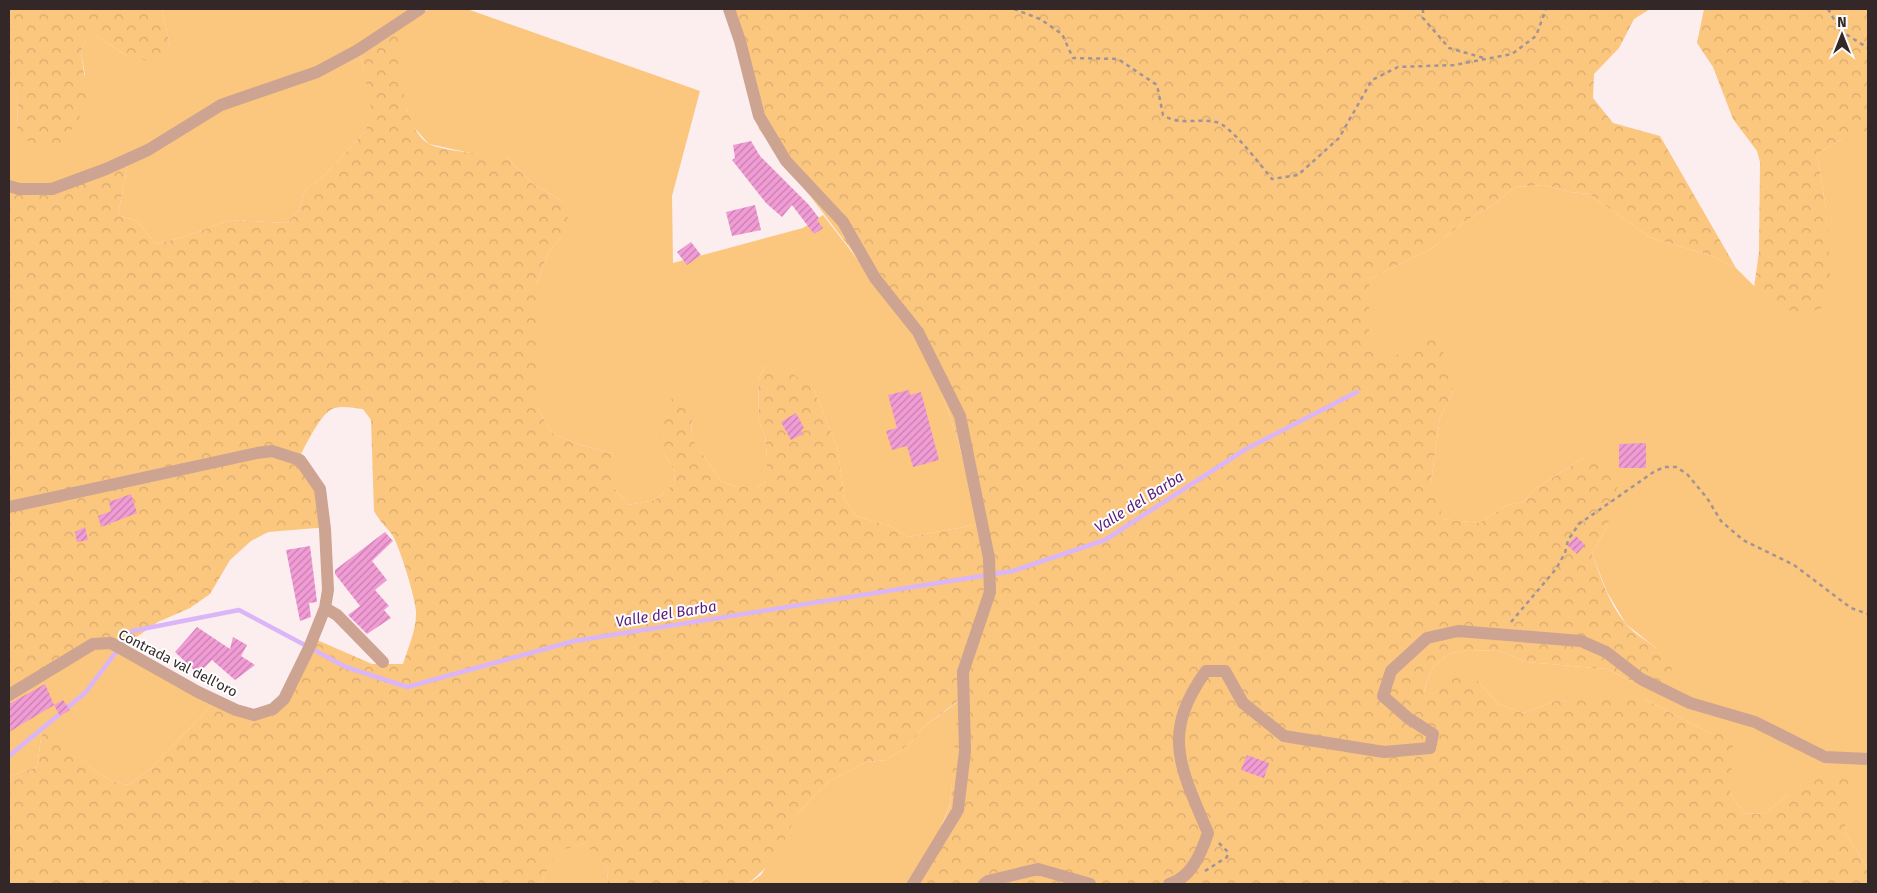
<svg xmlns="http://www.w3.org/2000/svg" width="1877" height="893" font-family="'Fira Sans',sans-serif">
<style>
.grass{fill:#fbc67e}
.forest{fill:url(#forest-crowns)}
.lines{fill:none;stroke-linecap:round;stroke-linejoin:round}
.stream{stroke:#dab6f9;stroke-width:4.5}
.building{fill:url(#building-hatch)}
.path{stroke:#a29496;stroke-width:2.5;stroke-dasharray:4 4;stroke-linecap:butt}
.street{stroke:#cda392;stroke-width:12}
.labels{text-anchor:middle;stroke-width:4;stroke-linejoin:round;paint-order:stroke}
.street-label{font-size:14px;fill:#332728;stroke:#fff}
.water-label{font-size:15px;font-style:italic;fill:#581d7c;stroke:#fff}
</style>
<defs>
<pattern id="forest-crowns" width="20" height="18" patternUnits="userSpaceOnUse" patternTransform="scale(1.25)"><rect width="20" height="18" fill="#fbc67e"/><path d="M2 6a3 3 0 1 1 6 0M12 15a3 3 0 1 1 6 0" fill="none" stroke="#d8aa6d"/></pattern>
<pattern id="building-hatch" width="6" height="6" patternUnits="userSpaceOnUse" patternTransform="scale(1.25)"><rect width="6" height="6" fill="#f19cd5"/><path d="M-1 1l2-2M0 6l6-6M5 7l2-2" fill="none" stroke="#c47fad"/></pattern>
</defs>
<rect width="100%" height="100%" fill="#fcedef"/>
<path class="grass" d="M 162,9 L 421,9 L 423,13 L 429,9 L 467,9 L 700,91 L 672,196 L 673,263 L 803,228 L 823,215 L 901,315 L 936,375 L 958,441 L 980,524 L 908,537 L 890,526 L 856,516 L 845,500 L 837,446 L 814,390 L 766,366 L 758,379 L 759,421 L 765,436 L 767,458 L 767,482 L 757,487 L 737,487 L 721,481 L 691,437 L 692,419 L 663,452 L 675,472 L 674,484 L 655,500 L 628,505 L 614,488 L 614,454 L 578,444 L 552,433 L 536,406 L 536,285 L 549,251 L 561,237 L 564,202 L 533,184 L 505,156 L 484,156 L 429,144 L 410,123 L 407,108 L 360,53 L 372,108 L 366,130 L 327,173 L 305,191 L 298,211 L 287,223 L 230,220 L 180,238 L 156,244 L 137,221 L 118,215 L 129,158 C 101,168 34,198 9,179 L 9,92 L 13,81 L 18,98 L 17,131 L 85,75 L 81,52 L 87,32 L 100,38 L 130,58 L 170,46 Z
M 1843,138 L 1868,138 L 1868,869 L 1845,832 L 1849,777 L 1788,795 L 1764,814 L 1743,813 L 1730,793 L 1710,733 L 1644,699 L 1555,701 L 1523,713 L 1498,704 L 1478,681 L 1424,693 L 1429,675 L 1434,666 L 1449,654 L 1467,650 L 1499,651 L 1526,662 L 1607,669 L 1641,686 L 1656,648 L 1626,624 L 1607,592 L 1592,554 L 1608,524 L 1587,456 L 1536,488 L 1523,502 L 1507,505 L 1479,523 L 1442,519 L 1431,482 L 1440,418 L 1453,391 L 1415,342 L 1385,364 L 1369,333 L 1369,279 L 1431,249 L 1464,222 L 1493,205 L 1515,187 L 1544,185 L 1570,192 L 1589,194 L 1651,238 L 1710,255 L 1736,268 L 1764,296 L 1829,295 L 1826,209 L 1817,154 Z
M 105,646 L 216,701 L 148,771 L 128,785 C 97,780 76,755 57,731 L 42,731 L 37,767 L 9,776 L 9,697 L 87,652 Z
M 959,701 L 950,804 L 932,850 L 905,884 L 748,884 L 761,875 L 797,814 L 829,781 L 866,762 L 887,760 L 912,742 L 922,728 Z
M 583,844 C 598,854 609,864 608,884 L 542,884 L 544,876 L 558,850 Z"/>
<path class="forest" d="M 9,9 L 162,9 L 170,46 L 158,62 L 130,58 L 100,38 L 87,33 L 81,52 L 87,94 L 78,122 L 59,144 L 33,146 L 17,131 L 18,98 L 13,82 L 9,92 Z
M 726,9 L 1650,9 L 1634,19 L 1619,48 L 1594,74 L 1593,98 L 1613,123 L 1660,136 L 1736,268 L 1710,255 L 1651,238 L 1589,194 L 1570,192 L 1544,185 L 1515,187 L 1493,205 L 1464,222 L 1431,249 L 1369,279 L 1369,332 L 1385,363 L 1415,342 L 1435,336 L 1447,360 L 1453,391 L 1440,418 L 1431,482 L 1443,519 L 1479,523 L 1507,505 L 1523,502 L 1536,488 L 1587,456 L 1612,461 L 1619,482 L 1608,524 L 1592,554 C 1601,578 1609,604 1626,624 C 1643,644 1672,649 1674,680 L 1662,690 L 1641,686 L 1607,669 L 1526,662 L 1499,651 L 1467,650 L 1449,654 L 1434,666 L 1429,675 L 1424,692 L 1460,676 L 1478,681 L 1498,704 L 1523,713 L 1555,701 L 1606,698 L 1644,699 L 1710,733 L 1725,724 L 1733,742 L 1730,793 L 1743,813 L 1764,814 L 1788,795 L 1817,777 L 1850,777 L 1845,832 L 1868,869 L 1868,884 L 905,884 L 932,850 L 950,805 L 958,701 L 922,728 L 912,742 L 887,760 L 866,762 L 829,781 L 797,814 L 776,858 L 748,884 L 608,884 C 609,864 598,855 583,844 L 558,851 L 544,876 L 542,884 L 9,884 L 9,776 L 37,767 L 42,731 L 58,731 C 76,755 97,780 128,785 L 148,771 L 216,701 L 256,718 L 278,710 L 317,640 L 372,664 L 403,664 C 408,648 417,628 416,611 C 415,597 400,548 393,536 C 387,527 379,521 374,511 L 371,420 L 363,409 C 353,408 341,405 332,409 C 319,416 306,445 299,458 L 320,485 L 329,527 L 268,532 L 251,541 L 230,560 L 210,594 L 190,608 L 158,622 L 121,648 L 105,646 L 87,652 L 9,697 L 9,179 C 34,198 101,168 129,158 L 118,215 L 137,221 L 156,244 L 180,238 L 230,220 L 287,223 L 298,211 L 305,191 L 327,173 L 366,130 L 371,108 L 360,52 L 398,27 C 401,60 399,125 429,144 C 439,150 491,156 505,156 L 533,184 L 564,202 L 569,222 L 561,237 L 549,251 L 536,285 L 536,406 L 552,433 L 578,444 L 614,454 L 614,488 L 628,505 L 655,500 L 674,484 L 675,472 L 663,452 L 660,430 L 662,410 L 676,394 L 688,396 L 692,419 L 691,437 L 721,481 L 737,487 L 757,487 L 767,482 L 767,458 L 765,436 L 759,421 L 758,379 L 766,366 L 793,374 L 814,390 L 837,446 L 845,500 L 856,516 L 890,526 L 908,537 L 980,524 L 958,441 L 936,375 L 901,315 L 759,129 L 749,83 Z
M 1704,9 L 1868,9 L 1868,138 L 1843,138 L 1817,154 L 1826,209 L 1830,270 L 1829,295 L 1820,309 C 1791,317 1776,307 1754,288 L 1759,252 L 1760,162 L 1757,151 L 1733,119 L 1713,67 L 1697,43 Z"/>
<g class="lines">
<path class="stream" d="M 9,756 L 85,693 L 132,631 L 239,610 L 346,667 L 407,687 L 574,641 L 1013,571 L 1105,540 L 1246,449 L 1357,392"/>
</g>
<path class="building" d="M 751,141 L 760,156 L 809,205 L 819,218 L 817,220 L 823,228 L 814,234 L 792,205 L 782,217 L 766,203 L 732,160 L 735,158 L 733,145 Z
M 755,205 L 761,230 L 732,236 L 726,212 Z
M 691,242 L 701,255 L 687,265 L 677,252 Z
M 909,390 L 910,395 L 921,392 L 939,460 L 913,467 L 907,446 L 892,450 L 886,431 L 897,428 L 888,395 Z
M 796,413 L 804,428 L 801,430 L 803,434 L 791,440 L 781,422 Z
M 1646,443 L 1646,468 L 1619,468 L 1619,444 Z
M 131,494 L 137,513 L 101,527 L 98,516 L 111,511 L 109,502 Z
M 85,527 L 88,540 L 77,542 L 75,532 Z
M 385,532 L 393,541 L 372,561 L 387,580 L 375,590 L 389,606 L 384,610 L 391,618 L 367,634 L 348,615 L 360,606 L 335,574 L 335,570 Z
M 1576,536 L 1585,545 L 1577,554 L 1567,545 Z
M 310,546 L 317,602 L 309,603 L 311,617 L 300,621 L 286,550 Z
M 197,627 L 230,649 L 233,637 L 247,645 L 241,656 L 255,665 L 235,680 L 212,660 L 198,674 L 175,652 Z
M 45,684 L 54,705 L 63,700 L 70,710 L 60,716 L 54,705 L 9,732 L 9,704 Z
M 1247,755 L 1269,763 L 1264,778 L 1241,770 Z"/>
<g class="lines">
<path class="path" d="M 1014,9 L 1040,19 L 1062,34 L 1073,58 L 1118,59 L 1157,85 L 1163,115 C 1179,126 1197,118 1216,122 C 1231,125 1261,166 1272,179 L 1298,175 L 1339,138 L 1372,80 L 1398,67 L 1454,65 L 1512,54 L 1536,36 L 1546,9
M 1423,9 L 1423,18 L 1449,48 L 1484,58
M 1828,9 L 1841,31 L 1868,48
M 1511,622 L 1556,569 L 1565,553 L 1568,540 L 1579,524 L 1655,471 L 1665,467 L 1676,467 L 1687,474 L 1707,498 L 1721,521 L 1743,540 L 1794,565 L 1851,608 L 1868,614
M 1205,871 L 1227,857 L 1228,852 L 1219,843"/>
<path class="street" d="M 729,9 L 740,41 L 759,116 L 786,161 L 843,222 L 875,278 L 918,332 L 960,416 L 989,558 L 990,592 L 963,672 L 965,751 L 958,810 L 913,884
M 9,186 L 19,189 L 52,189 L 106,169 L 148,150 L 221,105 L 317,72 L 358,50 L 420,9
M 9,507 L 257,453 L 272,451 L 300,460 L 320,489 L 325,529 L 328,590 L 325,608 L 309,648 L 284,699 L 273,709 L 254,715 L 236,710 L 198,692 L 111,643 L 93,644 L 9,695
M 325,608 L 337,615 L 383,662
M 984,884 L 988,881 L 1038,869 L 1090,884
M 1169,884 C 1191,878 1201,854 1208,833 C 1181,768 1160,735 1206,671 L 1225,671 L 1243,703 L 1284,736 L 1384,752 L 1430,748 L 1433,734 L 1408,718 L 1383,696 L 1391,671 L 1427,638 L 1458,631 L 1581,641 L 1606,652 L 1641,679 L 1690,703 L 1755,722 L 1825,757 L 1868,759"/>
</g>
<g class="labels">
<g class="street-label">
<text transform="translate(178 663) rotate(27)" y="5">Contrada val dell'oro</text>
</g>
<g class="water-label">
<text transform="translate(1139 502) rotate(-32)" y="5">Valle del Barba</text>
<text transform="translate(666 614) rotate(-9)" y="5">Valle del Barba</text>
</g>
</g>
<rect width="1877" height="893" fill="none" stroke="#332728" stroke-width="20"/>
<g transform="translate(1842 35)" stroke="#ffffff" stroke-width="4" paint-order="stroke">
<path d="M0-4L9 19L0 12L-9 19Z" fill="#332728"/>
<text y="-8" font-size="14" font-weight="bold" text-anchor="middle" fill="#332728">N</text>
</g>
</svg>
